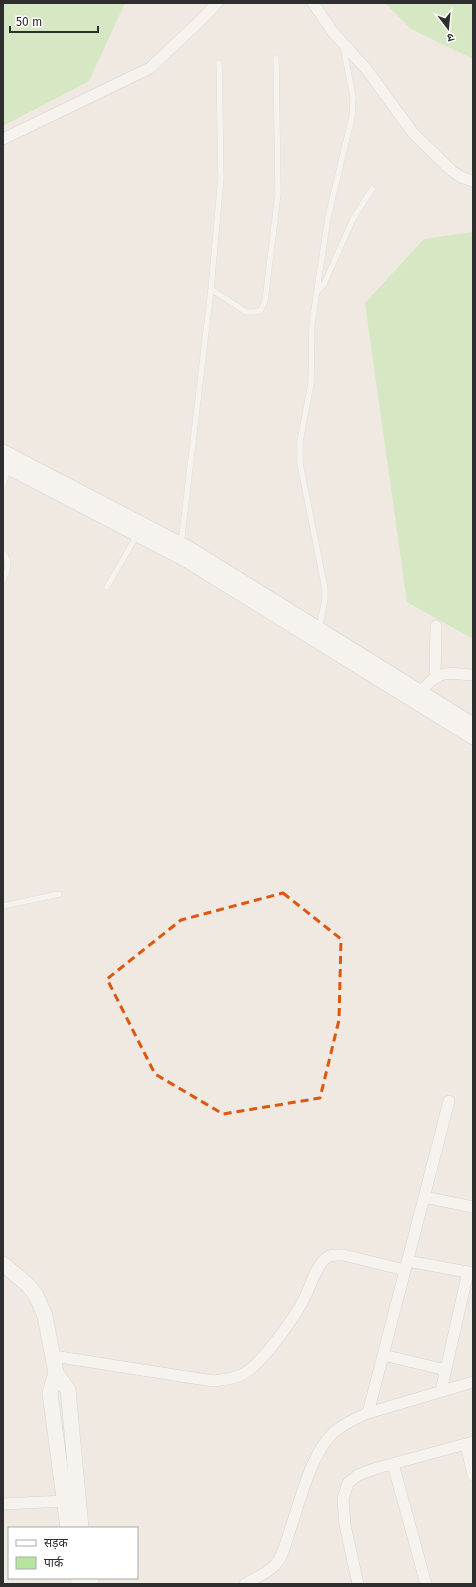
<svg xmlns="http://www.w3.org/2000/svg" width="476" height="1587" font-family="'Fira Sans','Noto Sans Devanagari',sans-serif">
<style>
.green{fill:#b6e59e}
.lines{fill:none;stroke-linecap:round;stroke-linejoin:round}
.service-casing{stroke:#b4b7c1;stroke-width:6}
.minor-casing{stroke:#b4b7c1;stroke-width:12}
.tertiary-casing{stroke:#b4b7c1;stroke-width:14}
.secondary-casing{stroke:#b4b7c1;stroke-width:16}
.service{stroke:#fff;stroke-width:5.5}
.minor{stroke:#fff;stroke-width:11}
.tertiary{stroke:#fff;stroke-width:13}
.secondary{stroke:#fff;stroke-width:15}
.marked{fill:none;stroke:#df570e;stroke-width:3;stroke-dasharray:8 5;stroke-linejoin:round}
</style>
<rect width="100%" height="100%" fill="#efe9e1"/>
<path class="green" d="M 3,3 L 125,3 L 89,81 L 3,126 Z
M 385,3 L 473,3 L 473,59 L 411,29 Z
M 473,232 L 473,639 L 407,602 L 365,303 L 424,239 Z"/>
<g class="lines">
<defs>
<path id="service" d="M 211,289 L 246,312 L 254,312 L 261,310 L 265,301 L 278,194 L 276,58
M 317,292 L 324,284 L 353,219 L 372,189
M 3,486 L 8,468
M 181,544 L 211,289 L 221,177 L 219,63
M 3,553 C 11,563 8,570 3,580
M 107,587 L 137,535
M 319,628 L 325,599 L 325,589 L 300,463 L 300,442 L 311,383 L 312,324 L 328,217 L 352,117 L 353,96 L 343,46
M 3,906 L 59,894"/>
<path id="minor" d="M 313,3 L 332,31 L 367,70 L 413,133 L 452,171 L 461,177 L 473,181
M 3,139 L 150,68 L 204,17 L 217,3
M 435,676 L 436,626
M 421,692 C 439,669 446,673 473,675
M 424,1197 L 473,1207
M 407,1261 L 473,1273
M 383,1355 L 446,1370
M 53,1356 L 213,1381 C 223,1380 233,1379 243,1374 C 262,1364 294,1318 304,1299 C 310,1287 316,1266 326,1258 C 331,1254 337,1255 343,1255 L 405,1270
M 441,1391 L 468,1272
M 368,1413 L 449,1101
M 466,1444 L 473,1475
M 393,1464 L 426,1584
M 3,1504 L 64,1501
M 245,1584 C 255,1579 265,1574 274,1566 C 283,1558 286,1542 290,1530 C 300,1501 311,1454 333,1433 C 343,1424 356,1418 368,1413 L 473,1382
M 358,1584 L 345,1525 L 343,1499 L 348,1483 L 358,1475 L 377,1468 L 473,1442"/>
<path id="tertiary" d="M 3,451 L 191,549 L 473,724
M 3,465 L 185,560 L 473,738"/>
<path id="secondary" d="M 3,1264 L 28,1285 L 36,1295 L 45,1316 L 56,1373 L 68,1390 L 81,1528
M 56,1373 L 50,1393 L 68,1528
M 78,1578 L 79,1584
M 90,1578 L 91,1584"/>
</defs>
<use href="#service" class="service-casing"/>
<use href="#minor" class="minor-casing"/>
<use href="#tertiary" class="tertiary-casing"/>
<use href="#secondary" class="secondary-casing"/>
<use href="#service" class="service"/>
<use href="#minor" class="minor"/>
<use href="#tertiary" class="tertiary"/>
<use href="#secondary" class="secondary"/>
</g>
<path d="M0 0H476V1587H0ZM 283,893 L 341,939 L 339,1020 L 320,1098 L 223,1114 L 155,1074 L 107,979 L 181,920 Z" fill="#efe9e1" fill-opacity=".55" fill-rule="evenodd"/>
<path class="marked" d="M 283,893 L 341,939 L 339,1020 L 320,1098 L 223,1114 L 155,1074 L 107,979 L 181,920 Z"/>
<rect width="476" height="1587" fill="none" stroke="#2e2e2e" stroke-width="8"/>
<rect x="8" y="1527" width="130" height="52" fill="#ffffff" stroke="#ababab"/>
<rect x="16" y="1540" width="20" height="6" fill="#ffffff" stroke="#ababab"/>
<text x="44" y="1547" font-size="12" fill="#2e2e2e">सड़क</text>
<rect x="16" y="1557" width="20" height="12" fill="#b6e59e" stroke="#ababab"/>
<text x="44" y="1567" font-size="12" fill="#2e2e2e">पार्क</text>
<g transform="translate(448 28) rotate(164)" stroke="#ffffff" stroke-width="3" paint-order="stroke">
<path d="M0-3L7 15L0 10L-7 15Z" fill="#2e2e2e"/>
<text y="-6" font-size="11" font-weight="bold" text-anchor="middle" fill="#2e2e2e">उ</text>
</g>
<path d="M10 26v6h88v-6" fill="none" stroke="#2e2e2e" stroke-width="2"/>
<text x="16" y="26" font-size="12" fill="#2e2e2e" stroke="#ffffff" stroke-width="3" paint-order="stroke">50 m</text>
</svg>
